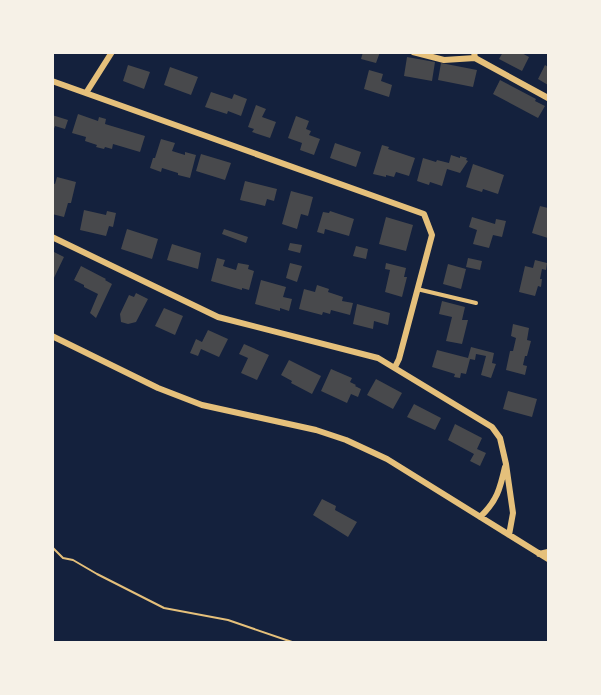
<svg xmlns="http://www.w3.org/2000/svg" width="601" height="695" font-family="'IBM Plex Sans',sans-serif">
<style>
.building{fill:#48494c}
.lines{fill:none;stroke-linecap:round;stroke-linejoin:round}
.path{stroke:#e5c07b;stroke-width:2}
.service{stroke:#e5c07b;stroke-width:4}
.minor{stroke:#e5c07b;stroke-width:6}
</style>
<rect width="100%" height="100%" fill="#14213d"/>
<path class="building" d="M 363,52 L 380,52 L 376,63 L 361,59 Z
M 503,52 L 520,52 L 529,57 L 522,71 L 499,59 Z
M 407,57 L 435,62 L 432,81 L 404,76 Z
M 441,63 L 477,70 L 473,87 L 438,80 Z
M 128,65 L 150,72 L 144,89 L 123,81 Z
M 545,65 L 548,67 L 548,85 L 538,79 Z
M 170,67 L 198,77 L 191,95 L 164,85 Z
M 369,70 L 383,74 L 381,81 L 392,85 L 389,97 L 364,89 Z
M 500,80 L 536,99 L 535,101 L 545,106 L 538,118 L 493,94 Z
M 211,92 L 232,99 L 234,94 L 247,99 L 241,116 L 228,111 L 227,114 L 205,107 Z
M 256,105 L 266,109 L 262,117 L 276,122 L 270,138 L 252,132 L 254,129 L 248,127 Z
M 78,114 L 98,121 L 99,117 L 106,119 L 105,124 L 145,136 L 140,152 L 113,144 L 112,149 L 105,147 L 104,149 L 96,147 L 97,145 L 85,141 L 86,137 L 72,133 Z
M 52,115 L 68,120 L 65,129 L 55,126 L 52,134 Z
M 296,116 L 309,121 L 306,129 L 311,131 L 309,135 L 320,139 L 314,155 L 300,150 L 302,143 L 288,138 Z
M 161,139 L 175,143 L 172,151 L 185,155 L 185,152 L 196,155 L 190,178 L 178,175 L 178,173 L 162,168 L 161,172 L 150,168 L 153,158 L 155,158 Z
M 335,143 L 361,152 L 356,167 L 330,158 Z
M 382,145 L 389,147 L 388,149 L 415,158 L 409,176 L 396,172 L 394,177 L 386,175 L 386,177 L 373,174 Z
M 201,154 L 231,163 L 225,180 L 196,171 Z
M 451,155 L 460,158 L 460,156 L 467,158 L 466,160 L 468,161 L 460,173 L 447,169 L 442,186 L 430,182 L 429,185 L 417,181 L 423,158 L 436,162 L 437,160 L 449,163 Z
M 473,164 L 504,175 L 498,194 L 483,189 L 482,192 L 466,187 Z
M 57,177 L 76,182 L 71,203 L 68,203 L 64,217 L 52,214 L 52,183 L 55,184 Z
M 245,181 L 277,189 L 274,201 L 267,199 L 265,206 L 240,200 Z
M 291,191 L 313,197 L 308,216 L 301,214 L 297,229 L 282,224 Z
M 540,206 L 548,208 L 548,238 L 532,233 Z
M 84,210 L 106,215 L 107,211 L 116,213 L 113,227 L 109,226 L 106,236 L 80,230 Z
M 330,211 L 354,219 L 349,236 L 325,229 L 324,234 L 317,232 L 323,212 L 329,213 Z
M 386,217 L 413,225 L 406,251 L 379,244 Z
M 472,217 L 495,224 L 496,219 L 506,221 L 502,237 L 493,235 L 489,248 L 473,244 L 477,230 L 469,227 Z
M 127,229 L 158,239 L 152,259 L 121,249 Z
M 224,229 L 248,237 L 246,243 L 222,234 Z
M 290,243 L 302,245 L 300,253 L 288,250 Z
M 172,244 L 201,253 L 198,269 L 167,260 Z
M 356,246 L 368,249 L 366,259 L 353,256 Z
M 52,251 L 64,257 L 52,282 Z
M 217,258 L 225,260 L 223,266 L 236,270 L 238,263 L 249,265 L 248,269 L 254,271 L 249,290 L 242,288 L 242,290 L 211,281 Z
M 468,258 L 482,261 L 480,270 L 466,267 Z
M 535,260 L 547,263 L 546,270 L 542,269 L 540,279 L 542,279 L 541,287 L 538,286 L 535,296 L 519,292 L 525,266 L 533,268 Z
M 290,263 L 302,266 L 297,282 L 286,278 Z
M 386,263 L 406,268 L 404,277 L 407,277 L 402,297 L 385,292 L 390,270 L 385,269 Z
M 448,264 L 466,269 L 461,289 L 443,284 Z
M 81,266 L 106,279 L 105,280 L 112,284 L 96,318 L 90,313 L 98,294 L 84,287 L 84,285 L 74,280 Z
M 261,280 L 286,287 L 283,297 L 292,299 L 289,311 L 280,308 L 280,311 L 255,304 Z
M 317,285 L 329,289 L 328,292 L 343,297 L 342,301 L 353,303 L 350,315 L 331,310 L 330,314 L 323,312 L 322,315 L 299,309 L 304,289 L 315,292 Z
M 136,293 L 148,299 L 136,322 L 128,324 L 121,322 L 120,314 L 129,295 L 134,297 Z
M 442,301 L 465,307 L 462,320 L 468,320 L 462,344 L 446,341 L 452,317 L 439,314 Z
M 357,304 L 390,313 L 388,325 L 374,321 L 373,329 L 353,324 Z
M 164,308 L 183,316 L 175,335 L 155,326 Z
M 513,324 L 529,328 L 527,340 L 531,341 L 527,356 L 525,356 L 523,365 L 527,366 L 525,375 L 506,370 L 510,351 L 513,351 L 516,338 L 511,336 Z
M 208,330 L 228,339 L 219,357 L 201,349 L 198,356 L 190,353 L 196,339 L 202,342 Z
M 244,344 L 269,355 L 257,380 L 241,373 L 248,358 L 239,354 Z
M 471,347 L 494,353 L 492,363 L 496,364 L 491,378 L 481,375 L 486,356 L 476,354 L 475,360 L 470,359 L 466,374 L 461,373 L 460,378 L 454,377 L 455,374 L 432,367 L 437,350 L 468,358 Z
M 289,360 L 321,376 L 312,394 L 291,383 L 292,381 L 281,375 Z
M 331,369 L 352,378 L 350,382 L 356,385 L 355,386 L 361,389 L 358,397 L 351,394 L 347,403 L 321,391 Z
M 376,379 L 402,393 L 393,409 L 367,395 Z
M 508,391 L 537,399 L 532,417 L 503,409 Z
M 414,404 L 441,418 L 435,430 L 407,417 Z
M 455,424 L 482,438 L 477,449 L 486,453 L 480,466 L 470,461 L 474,454 L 448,440 Z
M 322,499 L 336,506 L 335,510 L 357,522 L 348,537 L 313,515 Z"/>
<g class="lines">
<path class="path" d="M 52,547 L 63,558 L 73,560 L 97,574 L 164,608 L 228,620 L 292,642"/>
<path class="service" d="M 417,289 L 476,303"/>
<path class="minor" d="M 413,52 L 444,60 L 475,58
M 474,52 L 475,58 L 548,98
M 52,81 L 424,214 L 432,235 L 399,359 L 395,367
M 86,93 L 112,52
M 52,237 L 218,317 L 378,358 L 492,427 L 500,438 L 506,464 L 513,513 L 509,535
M 52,336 L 158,388 L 202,405 L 316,430 L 346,440 L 387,459 L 548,559
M 480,517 C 497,501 500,489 505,467
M 539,554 L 548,552"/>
</g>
<rect width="601" height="695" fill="none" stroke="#f6f1e7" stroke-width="108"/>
</svg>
